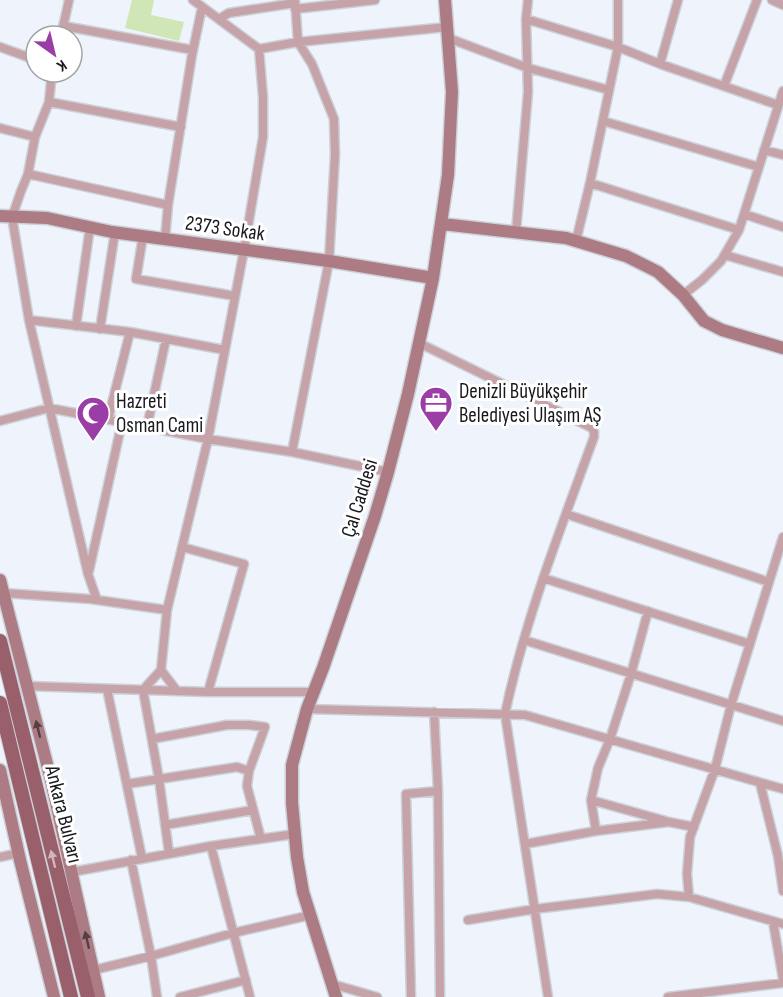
<svg xmlns="http://www.w3.org/2000/svg" width="783" height="997" font-family="'Sofia Sans Condensed',sans-serif">
<style>
.green{fill:#d1e6b6}
.lines{fill:none;stroke-linecap:round;stroke-linejoin:round}
.street-casing{stroke:#ccd1d8;stroke-width:11}
.secondary-casing{stroke:#ccd1d8;stroke-width:15}
.primary-casing{stroke:#ccd1d8;stroke-width:16}
.street{stroke:#c5a3a8;stroke-width:8}
.secondary{stroke:#ac7b83;stroke-width:12}
.primary{stroke:#995f6a;stroke-width:14}
.oneway{fill:#534045}
.oneway2{fill:#d1b7bc}
.labels{text-anchor:middle;stroke-width:6;stroke-linejoin:round;paint-order:stroke}
.street-label{font-size:21px;fill:#17191c;stroke:#fff}
.poi-label{font-size:21px;fill:#17191c;stroke:#fff;text-anchor:start}
</style>
<rect width="100%" height="100%" fill="#eff4fc"/>
<path class="green" d="M 132,0 L 154,0 L 151,15 L 184,22 L 179,41 L 125,28 Z"/>
<g class="lines">
<defs>
<path id="street" d="M 193,0 L 259,49 L 298,42 L 447,27
M 772,0 L 783,5
M 295,9 L 375,0
M 219,19 L 229,13 L 295,3
M 526,19 L 618,47 L 660,64 L 778,105
M 64,26 L 193,50
M 61,36 L 69,0
M 448,38 L 528,68 L 609,90
M 0,47 L 36,60
M 660,64 L 678,0
M 52,72 L 49,102 L 35,137 L 28,174 L 21,191 L 12,217 L 29,320 L 88,574 L 97,600
M 724,86 L 757,0
M 49,102 L 181,127
M 603,121 L 759,167
M 0,128 L 35,137
M 764,150 L 783,155
M 28,174 L 168,205
M 590,183 L 739,230
M 744,214 L 783,227
M 516,232 L 528,92 L 526,19 L 528,0
M 143,236 L 136,279 L 235,296
M 165,239 L 168,205 L 192,55 L 202,7
M 576,241 L 590,183 L 618,47 L 618,0
M 725,255 L 783,272
M 683,295 L 702,280 L 721,261 L 739,230 L 783,91
M 29,320 L 130,332 L 225,350
M 76,326 L 90,227
M 100,329 L 115,232
M 419,343 L 592,428 L 594,432 L 594,437 C 561,528 525,619 505,714 L 548,997
M 108,419 L 130,332
M 0,421 L 49,408 L 208,439 L 292,452 L 388,472
M 147,427 L 166,339
M 292,452 L 329,261 L 335,155 L 334,119 L 312,64 L 298,42 L 295,0
M 566,514 L 769,582
M 182,547 L 244,564 L 208,692
M 89,571 L 122,422
M 543,578 L 750,644
M 3,593 L 90,599 L 167,610
M 524,640 L 783,721
M 161,670 L 143,690 L 159,779 L 169,853
M 27,686 L 208,692 L 315,692
M 107,689 L 142,858
M 177,691 L 161,670 L 167,610 L 208,439 L 244,250 L 263,137 L 263,97 L 259,49
M 307,709 L 525,715 L 783,789
M 152,739 L 227,725 L 249,725 L 265,727 L 249,771 L 247,786 L 261,839
M 760,783 L 778,856 L 783,891
M 127,784 L 237,767 L 249,771
M 438,791 L 440,997
M 591,800 L 666,821
M 165,825 L 253,810
M 596,831 L 591,800 L 598,768 L 610,739 L 631,674 L 648,611
M 525,844 L 596,831 L 669,822 L 694,827
M 211,846 L 250,997
M 0,857 L 19,853
M 131,860 L 151,956 L 157,997
M 72,872 L 211,846 L 295,834
M 689,897 L 687,874 L 690,837 L 715,769 L 731,705 L 783,537
M 468,920 L 535,909 L 657,894 L 689,897 L 783,924
M 773,922 L 783,979
M 94,970 L 151,956 L 233,933 L 311,915
M 332,984 L 377,997
M 180,997 L 246,980
M 411,997 L 406,794 L 438,791 L 434,712
M 668,997 L 783,983"/>
<path id="secondary" d="M 0,216 L 47,218 L 112,232 L 329,261 L 433,278
M 442,224 L 566,238 L 626,256 L 658,272 L 683,295 L 704,321 L 722,330 L 783,348
M 0,580 L 51,780 L 99,997
M 0,770 L 20,860 L 54,997
M 336,997 L 303,892 L 297,857 L 292,803 L 292,765 L 307,709 L 323,668 L 375,516 L 388,472 L 408,394 L 433,278 L 448,175 L 452,92 L 445,0"/>
<path id="primary" d="M 0,641 L 88,997
M 0,703 L 71,997"/>
</defs>
<use href="#street" class="street-casing"/>
<use href="#secondary" class="secondary-casing"/>
<use href="#primary" class="primary-casing"/>
<use href="#street" class="street"/>
<use href="#secondary" class="secondary"/>
<use href="#primary" class="primary"/>
</g>
<defs><path id="oneway-solid" d="M-6-.8H1V-3.2L6.5 0L1 3.2V.8H-6Z" transform="scale(1.5)"/></defs>
<g class="oneway">
<use href="#oneway-solid" transform="translate(38 729) rotate(-104)"/>
<use href="#oneway-solid" transform="translate(87 940) rotate(-103)"/>
</g>
<use class="oneway2" href="#oneway-solid" transform="translate(53 859) rotate(-104)"/>
<defs>
<symbol id="office-pin" viewBox="-11 -11 22 30"><path d="M0 17L-7.5 6A9.5 9.5 0 1 1 7.5 6Z" fill="#9b3da6" stroke="#fff"/><path d="M-6-3h4V-5.5h4V-3h4V5H-6ZM-1-4.5V-3h2v-1.5ZM-6 0V1H6V0Z" fill="#fff"/></symbol>
<symbol id="mosque-pin" viewBox="-11 -11 22 30"><path d="M0 17L-7.5 6A9.5 9.5 0 1 1 7.5 6Z" fill="#9b3da6" stroke="#fff"/><path d="M3.5-4.9A6 6 0 1 0 3.5 4.9A5 5 0 1 1 3.5-4.9Z" fill="#fff"/></symbol>
</defs>
<g fill-rule="evenodd">
<use href="#office-pin" x="417" y="384" width="38" height="52"/>
<use href="#mosque-pin" x="74" y="394" width="38" height="52"/>
</g>
<g class="labels">
<g class="street-label">
<text transform="translate(225 228) rotate(8)" y="7">2373 Sokak</text>
<text transform="translate(359 498) rotate(-73)" y="7">Çal Caddesi</text>
<text transform="translate(64 814) rotate(76)" y="7">Ankara Bulvarı</text>
</g>
<g class="poi-label">
<text x="459" y="398">Denizli Büyükşehir<tspan x="459" dy="24">Belediyesi Ulaşım AŞ</tspan></text>
<text x="116" y="408">Hazreti<tspan x="116" dy="24">Osman Cami</tspan></text>
</g>
</g>
<g transform="translate(54 54) rotate(146)"><circle r="28" fill="#ffffff" stroke="#a2a3a4" stroke-width="1.5"/>
<path d="M0-4.5L10 22L0 15L-10 22Z" fill="#9b3da6"/>
<text y="-9" font-size="16" font-weight="bold" text-anchor="middle" fill="#17191c">K</text>
</g>
</svg>
